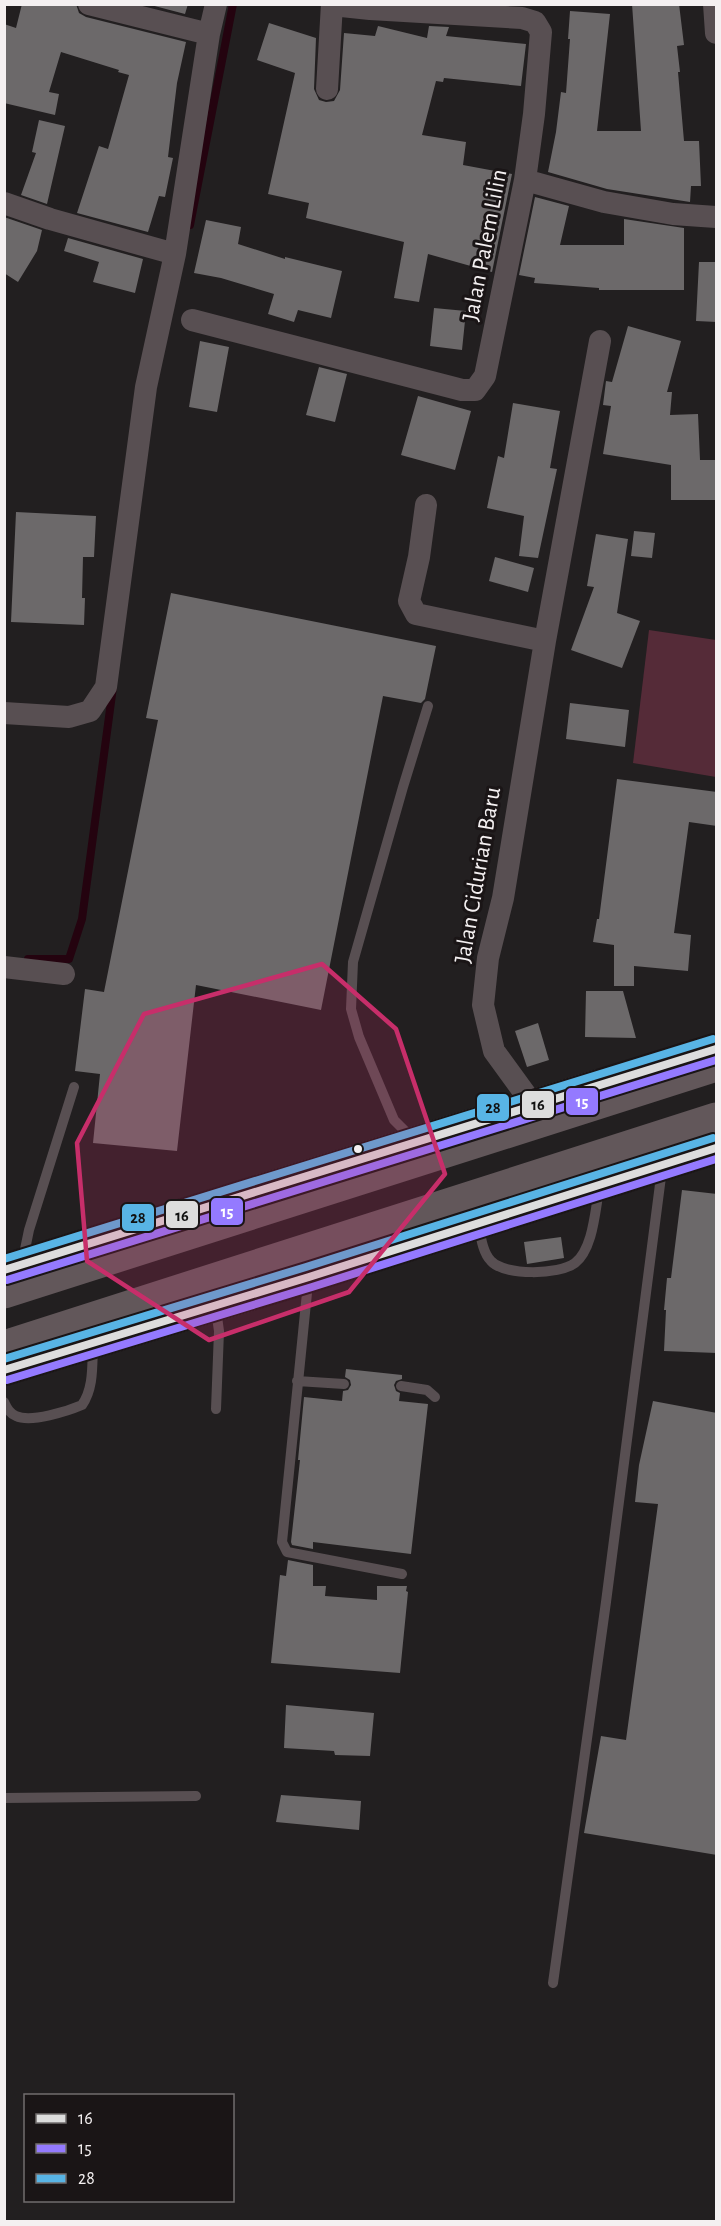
<svg xmlns="http://www.w3.org/2000/svg" width="721" height="2226" font-family="'Alegreya Sans',sans-serif">
<style>
.green{fill:#552b38}
.lines{fill:none;stroke-linecap:round;stroke-linejoin:round}
.stream{stroke:#24030f;stroke-width:8}
.building{fill:#6c696a}
.service{stroke:#584f52;stroke-width:10}
.minor{stroke:#584f52;stroke-width:22}
.secondary{stroke:#655a5d;stroke-width:32}
.trunk{stroke:#62575a;stroke-width:33}
.bus-1-casing{stroke:#1a1516;stroke-width:12}
.bus-2-casing{stroke:#1a1516;stroke-width:12}
.bus-3-casing{stroke:#1a1516;stroke-width:12}
.bus-1{stroke:#ddd;stroke-width:8}
.bus-2{stroke:#947aff;stroke-width:8}
.bus-3{stroke:#58b4e5;stroke-width:8}
.marked{fill:#c72e6a;fill-opacity:0.2;stroke:#c72e6a;stroke-width:4.5;stroke-linejoin:round}
.bus-dot{fill:#f4f0f1;stroke:#1a1516;stroke-width:2}
.labels{text-anchor:middle;stroke-width:6;stroke-linejoin:round;paint-order:stroke}
.street-label{font-size:24px;fill:#f4f0f1;stroke:#1a1516}
.line-badge{stroke:#1a1516;stroke-width:2}
.badge-label{font-size:16px;text-anchor:middle;font-weight:bold;fill:#fff}
.pale-badge-label{font-size:16px;text-anchor:middle;font-weight:bold;fill:#111}
</style>
<rect width="100%" height="100%" fill="#221f20"/>
<path class="green" d="M 649,630 L 716,640 L 716,777 L 633,763 Z"/>
<g class="lines">
<path class="stream" d="M 190,225 L 233,4
M 28,959 L 69,959 L 82,919 L 113,687"/>
</g>
<path class="building" d="M 22,4 L 76,4 L 79,13 L 86,17 L 186,42 L 177,83 L 168,157 L 173,158 L 165,197 L 159,196 L 148,232 L 77,213 L 99,146 L 108,149 L 129,75 L 118,72 L 119,70 L 61,52 L 49,92 L 59,94 L 55,115 L 4,103 L 4,24 L 16,28 Z
M 147,4 L 188,4 L 185,14 Z
M 632,4 L 679,4 L 684,45 L 677,46 L 680,72 L 678,72 L 684,141 L 699,141 L 701,186 L 691,186 L 690,202 L 607,189 L 548,172 L 556,132 L 561,92 L 566,93 L 570,39 L 568,39 L 570,11 L 610,14 L 597,131 L 641,131 Z
M 269,23 L 316,38 L 314,89 L 319,100 L 326,102 L 334,101 L 340,90 L 344,33 L 375,36 L 378,26 L 427,38 L 429,26 L 449,27 L 446,36 L 526,44 L 521,86 L 444,78 L 443,82 L 436,81 L 422,135 L 466,142 L 463,165 L 512,174 L 492,272 L 428,254 L 419,302 L 394,298 L 404,242 L 306,218 L 309,203 L 268,194 L 295,73 L 257,60 Z
M 39,120 L 65,126 L 47,204 L 21,195 L 36,153 L 32,152 Z
M 535,197 L 569,206 L 560,245 L 624,245 L 624,219 L 684,228 L 684,290 L 599,290 L 599,288 L 534,283 L 535,278 L 519,275 Z
M 4,217 L 42,230 L 37,251 L 18,282 L 4,273 Z
M 206,220 L 241,227 L 238,244 L 285,259 L 285,257 L 342,271 L 331,318 L 298,310 L 294,322 L 268,314 L 274,294 L 221,278 L 194,273 Z
M 68,238 L 143,259 L 135,293 L 93,282 L 99,262 L 64,251 Z
M 699,262 L 717,262 L 717,322 L 696,321 Z
M 434,308 L 466,311 L 462,350 L 430,346 Z
M 628,326 L 681,341 L 667,392 L 672,392 L 670,415 L 698,414 L 700,460 L 717,460 L 717,500 L 671,500 L 671,465 L 603,454 L 611,406 L 603,405 L 606,381 L 612,382 Z
M 200,341 L 229,347 L 217,412 L 189,407 Z
M 319,367 L 347,374 L 335,422 L 306,415 Z
M 418,396 L 471,411 L 455,470 L 401,455 Z
M 513,403 L 560,411 L 550,468 L 557,469 L 538,558 L 519,556 L 524,516 L 487,508 L 498,456 L 504,458 Z
M 16,512 L 96,516 L 94,557 L 83,557 L 82,598 L 85,598 L 84,625 L 11,622 Z
M 634,531 L 655,533 L 652,558 L 631,556 Z
M 596,534 L 628,539 L 617,613 L 640,621 L 622,668 L 571,650 L 594,587 L 587,586 Z
M 495,557 L 534,568 L 528,592 L 489,581 Z
M 171,593 L 436,646 L 425,699 L 421,703 L 383,696 L 321,1010 L 196,985 L 177,1151 L 93,1143 L 100,1074 L 75,1071 L 85,989 L 104,992 L 158,720 L 146,718 Z
M 570,703 L 629,710 L 625,747 L 566,739 Z
M 617,779 L 717,792 L 717,826 L 689,822 L 674,933 L 691,935 L 688,971 L 634,966 L 634,986 L 614,986 L 614,945 L 593,942 L 597,919 L 599,919 Z
M 586,991 L 623,991 L 636,1038 L 585,1037 Z
M 538,1023 L 549,1060 L 527,1067 L 515,1031 Z
M 682,1190 L 717,1194 L 717,1353 L 664,1351 L 666,1310 L 664,1310 L 667,1278 L 671,1278 Z
M 561,1237 L 564,1258 L 527,1264 L 524,1242 Z
M 346,1369 L 402,1375 L 402,1379 L 396,1381 L 394,1385 L 396,1391 L 400,1393 L 399,1401 L 428,1404 L 411,1554 L 313,1542 L 313,1549 L 292,1545 L 291,1542 L 300,1460 L 298,1460 L 304,1397 L 342,1401 L 343,1391 L 348,1390 L 351,1385 L 350,1380 L 345,1377 Z
M 653,1401 L 717,1413 L 717,1855 L 584,1833 L 601,1736 L 626,1740 L 658,1504 L 635,1502 L 639,1465 Z
M 288,1560 L 313,1565 L 313,1586 L 326,1586 L 325,1596 L 377,1600 L 377,1586 L 407,1586 L 406,1591 L 408,1592 L 400,1673 L 271,1663 L 280,1575 L 286,1576 Z
M 286,1705 L 374,1713 L 370,1756 L 335,1755 L 334,1751 L 284,1748 Z
M 281,1795 L 361,1801 L 359,1830 L 276,1822 Z"/>
<g class="lines">
<path class="service" d="M 412,1138 L 394,1120 L 359,1037 L 351,1009 L 353,962 L 403,787 L 428,706
M 479,1227 C 481,1238 483,1253 491,1261 C 505,1276 559,1275 575,1263 C 593,1249 595,1211 599,1190
M 23,1259 L 29,1230 L 74,1087
M 308,1283 L 282,1542 L 287,1552 L 402,1574
M 297,1381 L 344,1384
M 401,1386 L 427,1390 L 435,1397
M 4,1402 C 7,1408 9,1413 16,1416 C 31,1423 68,1411 82,1405 C 94,1388 92,1365 93,1345
M 216,1409 L 219,1331 L 216,1310
M 4,1798 L 196,1796
M 553,1983 L 606,1602 L 662,1169"/>
<path class="minor" d="M 89,4 L 209,34
M 714,4 L 716,33
M 327,89 L 332,4
M 525,180 L 604,202 L 673,214 L 716,217
M 4,203 L 50,219 L 175,254
M 192,320 L 462,390 L 475,390 L 485,376 L 525,180 L 534,114 L 541,32 L 535,22 L 522,18 L 370,9 L 332,5
M 426,505 L 419,557 L 409,601 L 416,614 L 545,641
M 4,713 L 69,717 L 90,711 L 106,687 L 146,387 L 175,254 L 209,34 L 216,4
M 4,967 L 64,974
M 534,1106 L 494,1051 L 483,1005 L 488,958 L 503,898 L 545,641 L 600,341"/>
<path class="secondary" d="M 4,1270 L 599,1085
M 4,1370 L 309,1277 L 716,1148"/>
<path class="trunk" d="M 507,1214 L 549,1180
M 4,1292 L 716,1065
M 4,1347 L 716,1119"/>
<defs>
<path id="bus-1" d="M 4,1270 L 716,1049
M 4,1370 L 309,1277 L 716,1148"/>
<path id="bus-2" d="M 7,1280 L 716,1060
M 7,1380 L 312,1287 L 716,1159"/>
<path id="bus-3" d="M 4,1259 L 713,1039
M 4,1359 L 306,1267 L 713,1138"/>
</defs>
<use href="#bus-1" class="bus-1-casing"/>
<use href="#bus-2" class="bus-2-casing"/>
<use href="#bus-3" class="bus-3-casing"/>
<use href="#bus-1" class="bus-1"/>
<use href="#bus-2" class="bus-2"/>
<use href="#bus-3" class="bus-3"/>
</g>
<path class="marked" d="M 322,964 L 396,1029 L 445,1174 L 349,1292 L 209,1340 L 87,1261 L 77,1143 L 144,1014 Z"/>
<circle class="bus-dot" cx="358" cy="1149" r="5"/>
<g class="labels">
<g class="street-label">
<text transform="translate(484 245) rotate(-79)" y="8">Jalan Palem Lilin</text>
<text transform="translate(477 875) rotate(-80)" y="8">Jalan Cidurian Baru</text>
</g>
</g>
<g class="line-badge">
<rect x="565" y="1087" width="34" height="29" rx="6" fill="#947aff"/>
<rect x="521" y="1090" width="34" height="29" rx="6" fill="#ddd"/>
<rect x="476" y="1093" width="34" height="29" rx="6" fill="#58b4e5"/>
<rect x="210" y="1197" width="34" height="29" rx="6" fill="#947aff"/>
<rect x="165" y="1200" width="34" height="29" rx="6" fill="#ddd"/>
<rect x="121" y="1203" width="34" height="29" rx="6" fill="#58b4e5"/>
</g>
<g class="badge-label">
<text x="582" y="1107">15</text>
<text x="227" y="1217">15</text>
</g>
<g class="pale-badge-label">
<text x="538" y="1110">16</text>
<text x="493" y="1113">28</text>
<text x="182" y="1221">16</text>
<text x="138" y="1223">28</text>
</g>
<rect width="721" height="2226" fill="none" stroke="#f4f0f1" stroke-width="12"/>
<rect x="24" y="2094" width="210" height="108" fill="#1a1516" stroke="#716d6e" stroke-width="1.5"/>
<rect x="36" y="2114" width="30" height="9" fill="#dddddd" stroke="#716d6e" stroke-width="1.5"/>
<text x="78" y="2124" font-size="18" fill="#f4f0f1">16</text>
<rect x="36" y="2144" width="30" height="9" fill="#947aff" stroke="#716d6e" stroke-width="1.5"/>
<text x="78" y="2154" font-size="18" fill="#f4f0f1">15</text>
<rect x="36" y="2174" width="30" height="9" fill="#58b4e5" stroke="#716d6e" stroke-width="1.5"/>
<text x="78" y="2184" font-size="18" fill="#f4f0f1">28</text>
</svg>
